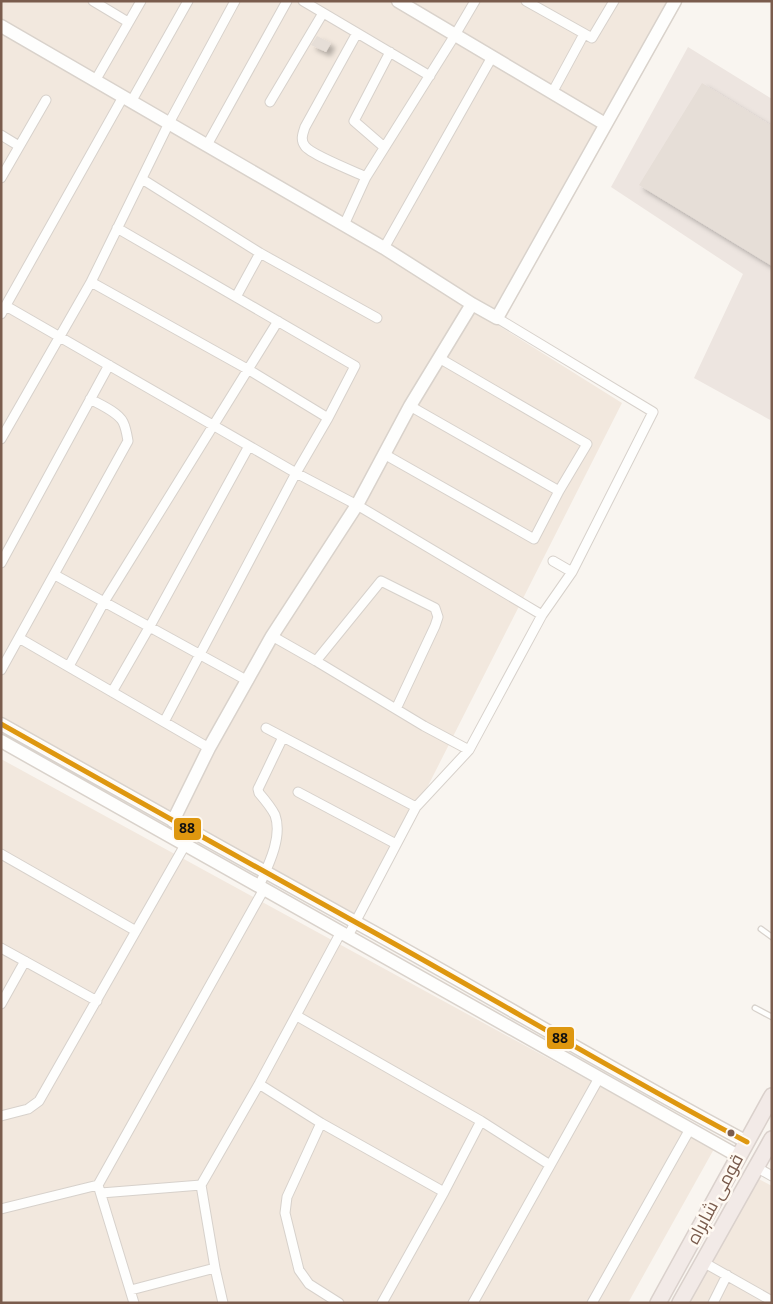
<svg xmlns="http://www.w3.org/2000/svg" width="773" height="1304" font-family="'Noto Sans',Cairo,sans-serif">
<style>
.residential{fill:#f2e8de}
.industrial{fill:#ede5e0}
.building{fill:#e6ded7;filter:url(#shadow)}
.lines{fill:none;stroke-linecap:round;stroke-linejoin:round}
.lane-casing{stroke:#d7d1cb;stroke-width:7}
.street-casing{stroke:#d7d1cb;stroke-width:11}
.secondary-casing{stroke:#d9d2cb;stroke-width:15}
.highway-casing{stroke:#dad1cc;stroke-width:18}
.lane{stroke:#fefefd;stroke-width:4.5}
.street{stroke:#fefefd;stroke-width:9}
.secondary{stroke:#fefefd;stroke-width:12}
.highway{stroke:#f2eae7;stroke-width:15}
.bus-1-casing{stroke:#fffaf3;stroke-width:9}
.bus-1{stroke:#de970f;stroke-width:5}
.bus-dot{fill:#7a5c4d;stroke:#fffaf3;stroke-width:2}
.labels{text-anchor:middle;stroke-width:5;stroke-linejoin:round;paint-order:stroke}
.street-label{font-size:18px;fill:#7a5c4d;stroke:#fffaf3}
.line-badge{stroke:#fffaf3;stroke-width:2}
.pale-badge-label{font-size:14px;text-anchor:middle;font-weight:bold;fill:#111}
</style>
<defs>
<filter id="shadow"><feDropShadow dx="4.5" dy="4.5" stdDeviation="2.5" flood-color="#0004"/></filter>
</defs>
<rect width="100%" height="100%" fill="#f9f5f0"/>
<path class="residential" d="M 1,1 L 667,1 L 488,319 L 622,403 L 358,924 L 1,727 Z
M 1,759 L 714,1149 L 628,1303 L 1,1303 Z
M 747,1173 L 772,1186 L 772,1303 L 673,1303 Z"/>
<path class="industrial" d="M 688,47 L 772,99 L 772,421 L 694,378 L 743,274 L 611,187 Z"/>
<path class="building" d="M 317,36 L 331,43 L 326,52 L 311,45 Z
M 702,83 L 772,126 L 772,266 L 639,185 Z"/>
<g class="lines">
<defs>
<path id="lane" d="M 761,929 L 772,937
M 755,1008 L 772,1017"/>
<path id="street" d="M 93,1 L 128,22
M 303,1 L 430,76
M 526,1 L 592,38 L 614,1
M 357,33 L 305,127 C 303,133 300,140 305,146 C 310,154 355,172 366,177
M 95,81 L 141,1
M 552,93 L 584,34
M 131,102 L 188,1
M 270,102 L 323,13
M 1,135 L 19,146
M 207,145 L 287,1
M 384,147 L 354,121 L 390,52
M 1,178 L 46,100
M 142,179 L 260,253 L 377,318
M 344,225 L 366,177 L 455,35 L 475,1
M 117,228 L 355,366 L 328,418 L 296,473 L 164,722
M 384,248 L 492,57
M 91,282 L 249,370 L 328,418
M 236,297 L 260,253
M 6,306 L 296,473 L 357,505 L 542,615
M 1,314 L 123,97
M 439,358 L 587,444 L 559,491
M 1,439 L 91,282 L 169,123 L 235,1
M 384,454 L 534,539 L 559,491 L 410,406
M 553,561 L 572,572
M 1,563 L 109,365
M 55,575 L 248,681
M 272,636 L 316,661 L 424,726 L 469,750
M 19,638 L 209,748
M 316,661 L 381,581 L 435,608 L 438,617 L 435,626 L 396,709
M 69,666 L 104,602 L 278,321
M 1,670 L 128,441 C 127,435 126,428 123,422 C 118,412 99,404 90,399
M 112,692 L 150,626 L 249,446
M 266,728 L 416,807
M 298,792 L 396,844
M 1,854 L 136,931
M 259,886 C 268,866 283,837 275,815 C 271,807 265,800 259,793 L 258,789 L 283,737
M 348,936 L 416,807 L 469,750 L 542,615 L 572,572 L 653,412 L 497,318
M 1,948 L 97,1001
M 1,1004 L 25,961
M 297,1016 L 481,1121 L 550,1165
M 259,1084 L 321,1123 L 444,1192
M 1,1116 L 28,1109 L 39,1101 L 185,845
M 321,1123 L 287,1197 L 285,1213 L 299,1270 L 309,1284 L 339,1303
M 756,1167 L 772,1176
M 98,1185 L 264,889
M 101,1193 L 201,1185
M 1,1209 L 98,1185 L 134,1303
M 703,1262 L 772,1301
M 131,1290 L 215,1268
M 223,1303 L 215,1268 L 201,1185 L 259,1084 L 341,932
M 382,1303 L 444,1192 L 481,1121
M 473,1303 L 599,1078
M 592,1303 L 690,1129
M 713,1303 L 727,1275"/>
<path id="secondary" d="M 398,1 L 605,124
M 1,26 L 384,248 L 472,304 L 497,318 L 675,1
M 1,724 C 120,791 238,857 357,923 C 488,995 615,1072 747,1142
M 1,741 L 683,1125 L 738,1156
M 173,821 L 209,748 L 272,636 L 357,505 L 410,406 L 472,304"/>
<path id="highway" d="M 658,1303 L 772,1096
M 680,1303 L 772,1139"/>
</defs>
<use href="#lane" class="lane-casing"/>
<use href="#street" class="street-casing"/>
<use href="#secondary" class="secondary-casing"/>
<use href="#highway" class="highway-casing"/>
<use href="#lane" class="lane"/>
<use href="#street" class="street"/>
<use href="#secondary" class="secondary"/>
<use href="#highway" class="highway"/>
<defs>
<path id="bus-1" d="M 1,724 C 120,791 238,857 357,923 C 488,995 615,1072 747,1142"/>
</defs>
<use href="#bus-1" class="bus-1-casing"/>
<use href="#bus-1" class="bus-1"/>
</g>
<circle class="bus-dot" cx="731" cy="1133" r="4.5"/>
<g class="labels">
<g class="street-label">
<text transform="translate(715 1199) rotate(-62)" y="6">قومی شاہراہ</text>
</g>
</g>
<g class="line-badge">
<rect x="173" y="817" width="29" height="24" rx="5" fill="#de970f"/>
<rect x="546" y="1026" width="29" height="24" rx="5" fill="#de970f"/>
</g>
<g class="pale-badge-label">
<text x="187" y="833">88</text>
<text x="560" y="1043">88</text>
</g>
<rect width="773" height="1304" fill="none" stroke="#7a5c4d" stroke-width="5"/>
</svg>
